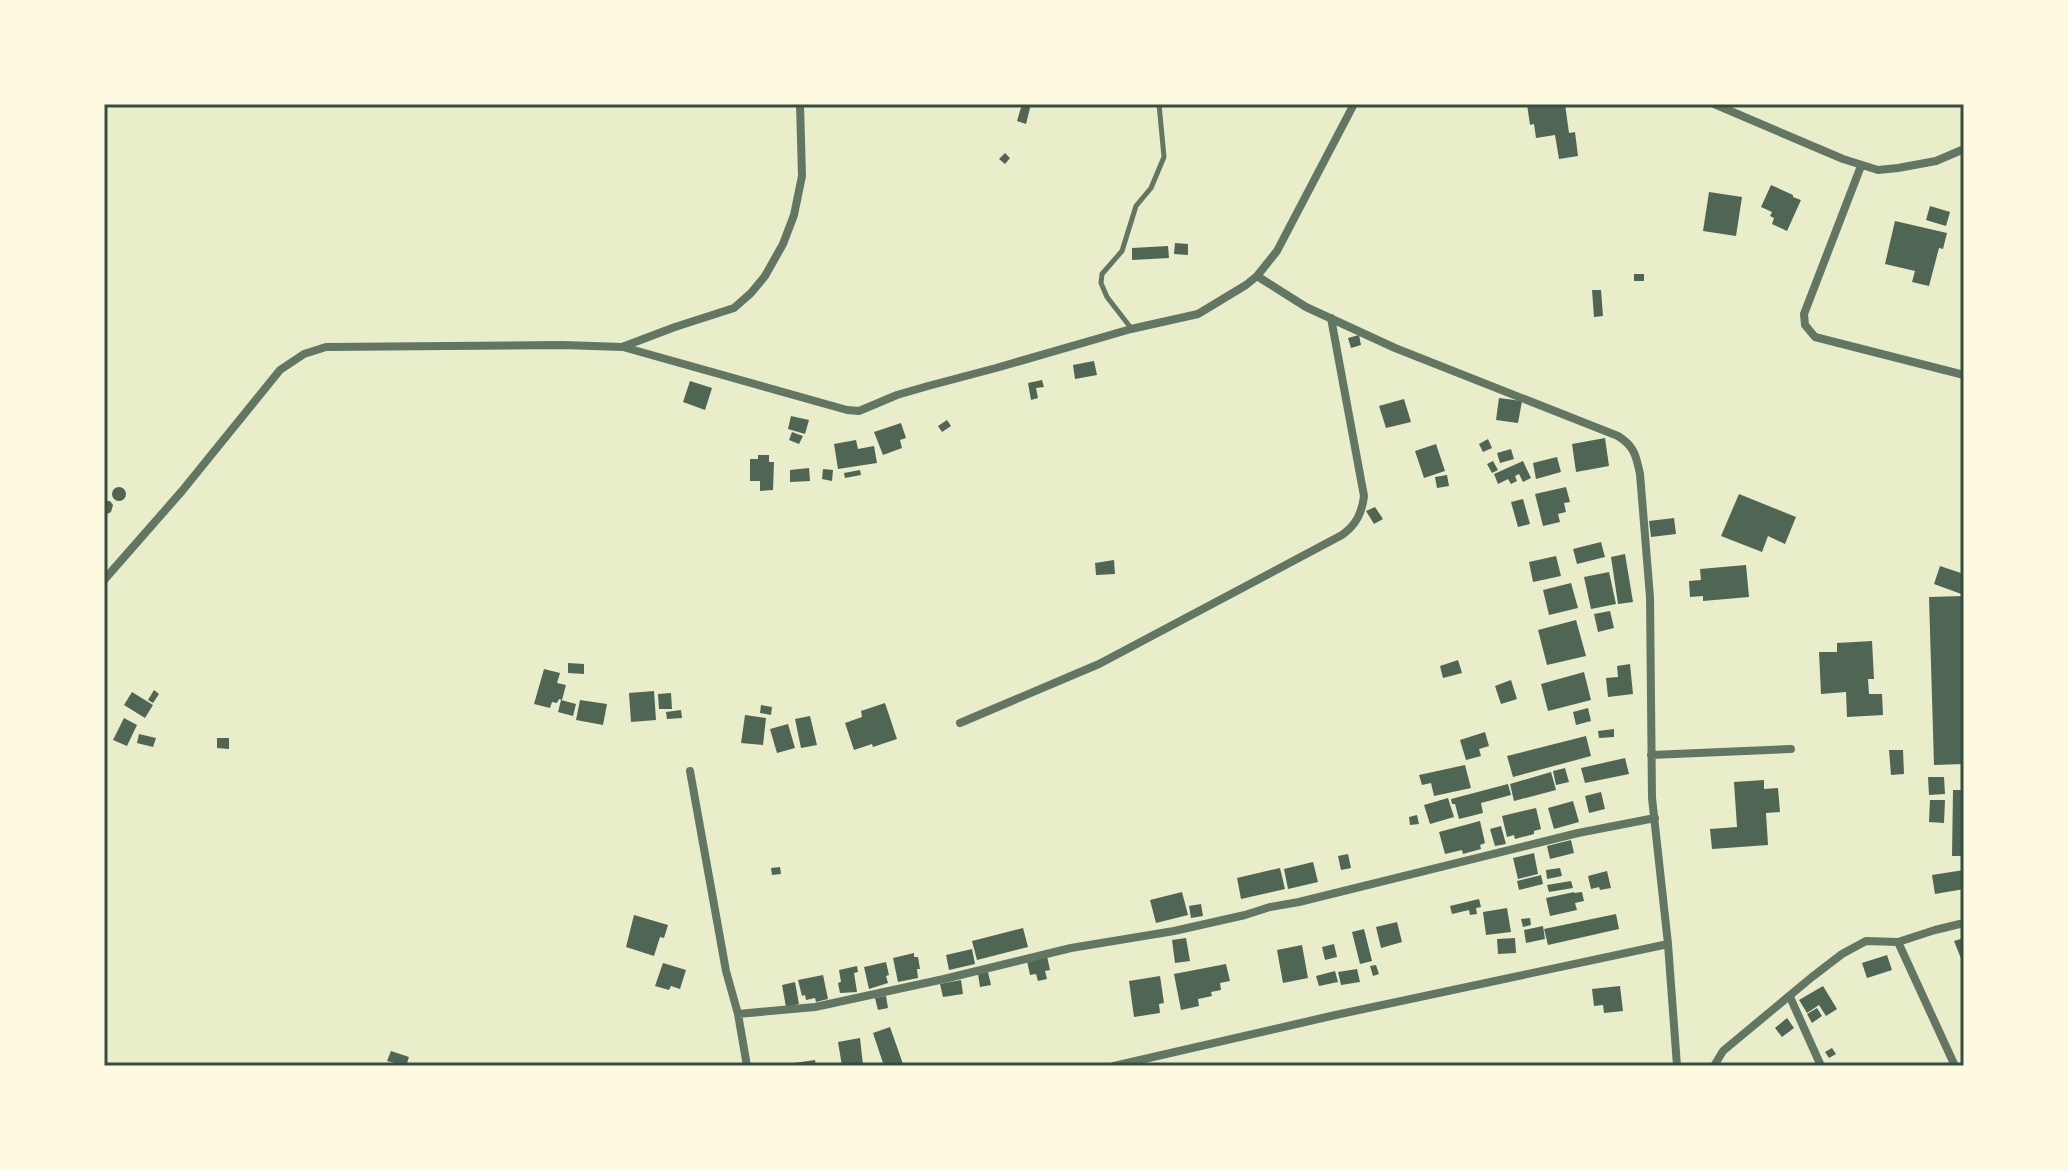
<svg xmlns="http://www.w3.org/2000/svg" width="2068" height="1170" font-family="'Asap Condensed',sans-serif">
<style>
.building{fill:#4f6655}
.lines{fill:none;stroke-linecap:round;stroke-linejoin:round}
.service{stroke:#617663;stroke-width:5}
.minor{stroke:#617663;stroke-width:8}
.neatline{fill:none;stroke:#344e41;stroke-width:3}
</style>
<rect width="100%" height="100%" fill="#e9edc9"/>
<path class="building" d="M 1022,104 L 1031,104 L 1026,124 L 1017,121 Z
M 1527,104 L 1541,104 L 1542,106 L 1565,104 L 1569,133 L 1575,132 L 1578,156 L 1559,159 L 1555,135 L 1536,138 L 1534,124 L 1530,125 Z
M 1005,153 L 1010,158 L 1005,164 L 999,159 Z
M 1771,185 L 1793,195 L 1793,197 L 1801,200 L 1787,231 L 1772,224 L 1774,218 L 1770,216 L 1772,212 L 1761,207 Z
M 1709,192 L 1742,197 L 1736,236 L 1703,231 Z
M 1930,206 L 1950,212 L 1946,226 L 1926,220 Z
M 1895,221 L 1947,233 L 1943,249 L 1939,248 L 1929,286 L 1912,282 L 1915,271 L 1885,264 Z
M 1175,243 L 1188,244 L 1188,255 L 1174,254 Z
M 1168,246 L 1169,258 L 1132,260 L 1132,248 Z
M 1634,274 L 1644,274 L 1644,281 L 1634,281 Z
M 1592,290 L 1601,290 L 1603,316 L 1594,317 Z
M 1359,335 L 1361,345 L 1351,348 L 1348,338 Z
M 1094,361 L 1097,375 L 1075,379 L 1073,365 Z
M 1042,380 L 1044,387 L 1036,388 L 1038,398 L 1031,400 L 1028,383 Z
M 690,381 L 712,388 L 705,410 L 683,402 Z
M 1499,398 L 1522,401 L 1518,423 L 1496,420 Z
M 1404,399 L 1411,422 L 1386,428 L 1379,406 Z
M 791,416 L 809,420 L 805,434 L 788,429 Z
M 947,420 L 951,426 L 942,432 L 938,426 Z
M 901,423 L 906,438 L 900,440 L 902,448 L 883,455 L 874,432 Z
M 792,432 L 803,436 L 799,444 L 789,440 Z
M 1605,438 L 1609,466 L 1576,472 L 1572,444 Z
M 1488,439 L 1492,448 L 1483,452 L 1479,444 Z
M 856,440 L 858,449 L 874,446 L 877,463 L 838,469 L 834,444 Z
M 1436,444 L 1445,471 L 1424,478 L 1415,451 Z
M 1511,449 L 1514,459 L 1500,463 L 1497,453 Z
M 758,455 L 769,455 L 769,462 L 774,462 L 773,490 L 760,491 L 760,481 L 750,481 L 750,459 L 758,459 Z
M 1557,457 L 1561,472 L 1536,479 L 1533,463 Z
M 1493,461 L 1498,470 L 1492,473 L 1487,464 Z
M 1523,461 L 1531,478 L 1523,482 L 1519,474 L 1515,476 L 1517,481 L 1511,484 L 1508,479 L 1498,484 L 1494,474 Z
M 809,468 L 810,481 L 790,482 L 790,470 Z
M 823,469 L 833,470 L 832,481 L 822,479 Z
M 860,470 L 861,475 L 845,478 L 844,473 Z
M 1447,475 L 1449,486 L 1437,488 L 1435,477 Z
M 1566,487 L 1570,502 L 1564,503 L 1566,512 L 1558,514 L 1560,522 L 1543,526 L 1535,494 Z
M112 494a7 7 0 1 1 14 0a7 7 0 1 1-14 0Z
M 1739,494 L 1796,517 L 1785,544 L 1768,536 L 1762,552 L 1721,536 Z
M 1523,499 L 1530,524 L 1518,527 L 1511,502 Z
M 104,501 L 110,501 L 113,505 L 111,512 L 107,514 L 104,513 Z
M 1375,507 L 1383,519 L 1374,524 L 1366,511 Z
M 1674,518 L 1676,534 L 1651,537 L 1649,521 Z
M 1601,542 L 1605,557 L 1577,564 L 1573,549 Z
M 1625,554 L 1633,602 L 1618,604 L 1611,557 Z
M 1556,556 L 1561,576 L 1533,582 L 1529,562 Z
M 1114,560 L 1115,574 L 1096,575 L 1095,563 Z
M 1746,565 L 1749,597 L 1703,601 L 1703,596 L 1690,597 L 1689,581 L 1701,580 L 1700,569 Z
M 1940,566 L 1964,574 L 1964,595 L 1934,584 Z
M 1609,572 L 1616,604 L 1591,609 L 1584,577 Z
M 1571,583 L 1578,608 L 1549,615 L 1543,590 Z
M 1963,596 L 1964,764 L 1934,765 L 1929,597 Z
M 1610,611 L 1614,628 L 1598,632 L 1594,614 Z
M 1576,620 L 1586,656 L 1547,665 L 1538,630 Z
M 1872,641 L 1874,679 L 1868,679 L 1869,694 L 1882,694 L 1883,715 L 1847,717 L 1846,692 L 1821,694 L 1819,652 L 1837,652 L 1837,643 Z
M 1458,660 L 1462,673 L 1443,678 L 1440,666 Z
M 568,663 L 584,664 L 584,674 L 568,673 Z
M 1630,664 L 1633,694 L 1608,697 L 1606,678 L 1618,677 L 1617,666 Z
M 544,669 L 560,673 L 557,683 L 566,685 L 562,700 L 559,699 L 557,703 L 552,702 L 550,708 L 534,704 Z
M 1584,672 L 1591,700 L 1548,711 L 1541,684 Z
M 1511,680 L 1517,699 L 1501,704 L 1495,686 Z
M 154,690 L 159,694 L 153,703 L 148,700 Z
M 654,691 L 656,720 L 631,722 L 629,693 Z
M 132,692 L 153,705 L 145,718 L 124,705 Z
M 671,693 L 672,709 L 659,709 L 658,694 Z
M 561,700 L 576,704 L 573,716 L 558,712 Z
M 580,700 L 607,704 L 603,725 L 576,720 Z
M 885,703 L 897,739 L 873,747 L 872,744 L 854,750 L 845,723 L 862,717 L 861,711 Z
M 761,705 L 772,707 L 771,715 L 760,713 Z
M 1588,708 L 1591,721 L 1576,725 L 1573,712 Z
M 681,710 L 682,718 L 667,719 L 666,712 Z
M 745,715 L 766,718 L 763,745 L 741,743 Z
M 810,716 L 817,745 L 801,748 L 795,719 Z
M 124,718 L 137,725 L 127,746 L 113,740 Z
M 788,724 L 795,748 L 777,753 L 770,729 Z
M 1614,729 L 1614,737 L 1599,738 L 1598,731 Z
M 1485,732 L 1489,746 L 1479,749 L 1481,756 L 1466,760 L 1460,740 Z
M 139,734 L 156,738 L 153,747 L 137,743 Z
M 1586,736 L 1591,756 L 1513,777 L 1507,756 Z
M 217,738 L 229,738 L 229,749 L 217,748 Z
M 1889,750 L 1903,750 L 1904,774 L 1891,775 Z
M 1625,758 L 1629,774 L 1585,783 L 1581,768 Z
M 1465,765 L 1471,788 L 1434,796 L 1431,783 L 1422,785 L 1419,775 Z
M 1565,768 L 1569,782 L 1556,785 L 1553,771 Z
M 1551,772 L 1556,790 L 1514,801 L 1510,784 Z
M 1928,777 L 1944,777 L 1945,794 L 1929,795 Z
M 1764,780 L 1764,789 L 1778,788 L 1780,812 L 1766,813 L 1768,845 L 1712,849 L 1710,829 L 1737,827 L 1734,782 Z
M 1508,784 L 1511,795 L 1481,803 L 1483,813 L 1459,819 L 1455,804 L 1452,804 L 1451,799 Z
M 1953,790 L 1964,790 L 1964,856 L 1952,856 Z
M 1601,792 L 1605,809 L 1589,813 L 1585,796 Z
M 1448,798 L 1454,817 L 1430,824 L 1424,805 Z
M 1930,800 L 1945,800 L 1944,823 L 1929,822 Z
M 1573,801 L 1579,822 L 1554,829 L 1548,808 Z
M 1536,808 L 1541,829 L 1534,831 L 1534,834 L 1515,839 L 1514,835 L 1507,837 L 1502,816 Z
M 1417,815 L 1419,824 L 1410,825 L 1409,817 Z
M 1480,821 L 1485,843 L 1480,845 L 1481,849 L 1463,854 L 1462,850 L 1445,854 L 1439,832 Z
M 1501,826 L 1506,844 L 1495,846 L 1490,829 Z
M 1571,840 L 1574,853 L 1550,859 L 1547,846 Z
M 1534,853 L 1538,874 L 1518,879 L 1513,858 Z
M 1348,854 L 1351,868 L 1341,870 L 1338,856 Z
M 1313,862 L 1318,882 L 1288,889 L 1284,869 Z
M 780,867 L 781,874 L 772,875 L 771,868 Z
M 1280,868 L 1285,889 L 1241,899 L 1237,878 Z
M 1560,868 L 1562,876 L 1547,879 L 1546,870 Z
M 1964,870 L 1964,889 L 1935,894 L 1932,875 Z
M 1607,871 L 1611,888 L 1600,890 L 1599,887 L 1591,889 L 1588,876 Z
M 1541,875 L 1543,884 L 1519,890 L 1517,881 Z
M 1571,881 L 1573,888 L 1549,892 L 1547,885 Z
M 1182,892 L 1188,915 L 1156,923 L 1150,900 Z
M 1574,892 L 1574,893 L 1582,892 L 1584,901 L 1575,903 L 1577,910 L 1550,916 L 1546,898 Z
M 1479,899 L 1481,907 L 1476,908 L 1477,914 L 1470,915 L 1469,910 L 1452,914 L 1450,906 Z
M 1201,904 L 1203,916 L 1191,918 L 1189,906 Z
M 1507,908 L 1511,932 L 1486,935 L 1483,912 Z
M 1616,914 L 1619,929 L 1548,945 L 1544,929 Z
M 634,915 L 668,925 L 664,938 L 660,937 L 654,956 L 626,947 Z
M 1530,918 L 1531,925 L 1523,927 L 1521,919 Z
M 1397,922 L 1402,942 L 1381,948 L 1376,927 Z
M 1543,926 L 1545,939 L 1526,943 L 1524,930 Z
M 1023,928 L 1028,947 L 977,960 L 972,941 Z
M 1364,929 L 1372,961 L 1360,964 L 1352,932 Z
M 1186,938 L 1190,961 L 1175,963 L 1172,940 Z
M 1515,938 L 1516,953 L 1498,954 L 1497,939 Z
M 1964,938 L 1964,966 L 1954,941 Z
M 1334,944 L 1337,957 L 1325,960 L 1322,947 Z
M 1302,945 L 1308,978 L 1283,983 L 1277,950 Z
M 972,949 L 975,964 L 949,970 L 946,955 Z
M 914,953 L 914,957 L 918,957 L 920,969 L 917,969 L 918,978 L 898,982 L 893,958 Z
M 1887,955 L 1892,970 L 1867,978 L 1862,963 Z
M 1047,956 L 1050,970 L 1045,971 L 1047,979 L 1038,981 L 1036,974 L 1030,975 L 1027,961 Z
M 886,962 L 889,975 L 886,976 L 888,983 L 869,989 L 864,967 Z
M 663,963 L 686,970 L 680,989 L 671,986 L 669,990 L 655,986 Z
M 1226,964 L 1230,981 L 1220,983 L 1221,990 L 1211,992 L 1212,996 L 1198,999 L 1199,1006 L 1181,1010 L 1174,974 Z
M 1376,965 L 1379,974 L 1373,976 L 1370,966 Z
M 857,966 L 858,972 L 854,973 L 857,992 L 840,993 L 838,983 L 841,982 L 839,970 Z
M 1357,969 L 1360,982 L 1341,985 L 1338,972 Z
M 1335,971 L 1338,982 L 1319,986 L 1316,976 Z
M 988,972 L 991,985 L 980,987 L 978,974 Z
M 823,975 L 828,999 L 816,1002 L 815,998 L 806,1000 L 805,995 L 802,996 L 798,980 Z
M 1160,976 L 1164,1003 L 1159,1004 L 1160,1013 L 1134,1017 L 1129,981 Z
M 961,980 L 963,994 L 943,997 L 940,984 Z
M 795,982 L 799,1004 L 786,1007 L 782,985 Z
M 1620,986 L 1623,1011 L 1604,1013 L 1603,1005 L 1594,1006 L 1592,989 Z
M 1823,986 L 1837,1009 L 1826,1016 L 1819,1005 L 1807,1013 L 1799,1000 Z
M 886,996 L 888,1008 L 878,1010 L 875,998 Z
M 1817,1008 L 1822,1016 L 1812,1023 L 1807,1014 Z
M 1787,1018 L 1794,1028 L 1782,1037 L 1775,1028 Z
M 890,1027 L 903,1064 L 896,1066 L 884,1066 L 873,1033 Z
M 860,1038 L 863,1065 L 842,1066 L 838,1042 Z
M 1832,1048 L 1836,1054 L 1829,1058 L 1825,1052 Z
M 391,1051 L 409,1057 L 406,1066 L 387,1061 Z
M 815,1060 L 816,1066 L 794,1066 L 794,1063 Z"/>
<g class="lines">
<path class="service" d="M 1131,328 L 1107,297 L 1101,283 L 1102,274 L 1122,251 L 1136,206 L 1151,188 L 1164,157 L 1159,104"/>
<path class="minor" d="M 1714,104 L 1843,159 L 1878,170 L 1898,168 L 1936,161 L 1964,149
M 1861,166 L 1804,314 L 1805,325 L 1815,337 L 1964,375
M 1257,276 L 1306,307 L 1395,348 L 1618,436 C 1634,446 1636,455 1640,474 L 1650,597 L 1652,798 L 1668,944 L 1677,1066
M 623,347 L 847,410 L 859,411 L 897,395 L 928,386 L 996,368 L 1131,329 L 1198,314 L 1246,285 L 1257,276 L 1277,251 L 1354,104
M 104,580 L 182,491 L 280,370 L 304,354 L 326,347 L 563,345 L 622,347 L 675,327 L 734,308 L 751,293 L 765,276 L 783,244 L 794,215 L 802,176 L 800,104
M 960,723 L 1099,664 L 1342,535 C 1356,525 1362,513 1364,496 L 1331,318
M 1651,755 L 1791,749
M 690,771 L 726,971 L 738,1014 L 747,1066
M 1898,942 L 1955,1066
M 1790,997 L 1821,1066
M 738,1014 L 815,1007 L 944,979 L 1071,948 L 1174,931 L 1245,915 L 1270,907 L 1299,902 L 1578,833 L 1655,818
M 1114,1066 L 1331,1016 L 1668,944
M 1714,1066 L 1723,1051 L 1812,977 L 1842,954 L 1866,941 L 1898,942 L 1935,930 L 1964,923"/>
</g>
<rect width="2068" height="1170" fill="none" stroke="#fefae0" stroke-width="212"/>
<rect x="106" y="106" width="1856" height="958" class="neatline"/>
</svg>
